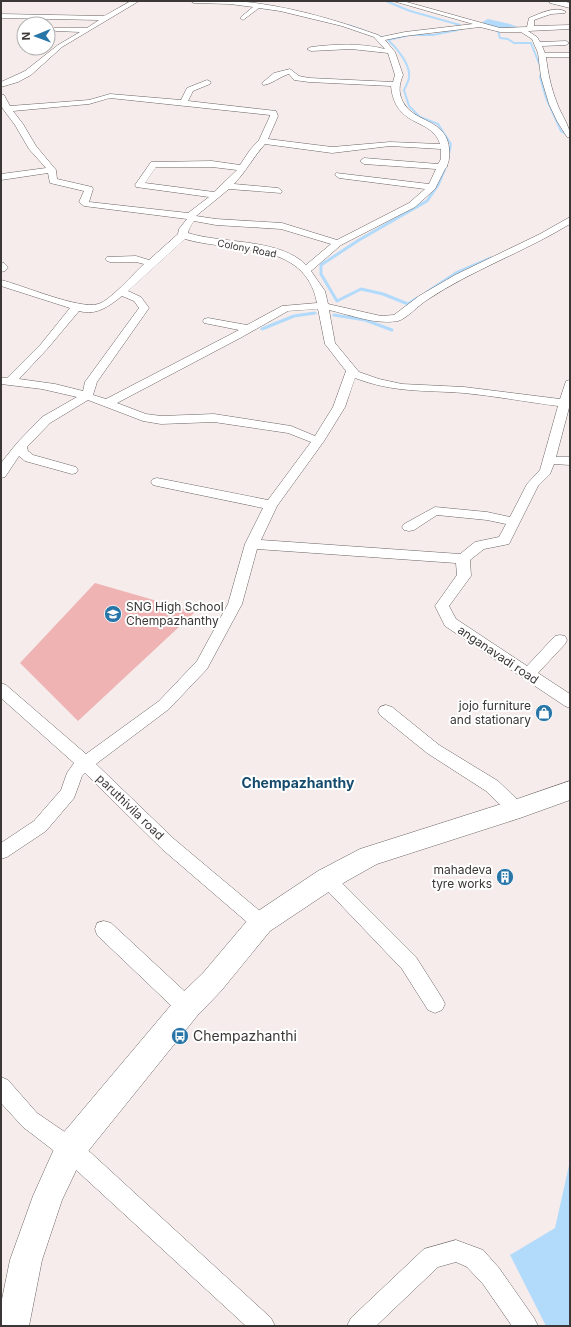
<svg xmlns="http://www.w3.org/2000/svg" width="571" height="1327" font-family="Inter,sans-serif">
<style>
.green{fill:#eeb3b2}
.water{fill:#b2dbfb}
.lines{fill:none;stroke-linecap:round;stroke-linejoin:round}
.stream-far1{stroke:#b2dbfb;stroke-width:2}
.stream{stroke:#b2dbfb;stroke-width:3}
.minor-casing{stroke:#6c6464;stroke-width:1}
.tertiary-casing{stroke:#6c6464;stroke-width:1}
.secondary-casing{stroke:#6c6464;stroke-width:1}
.minor{fill:#fff;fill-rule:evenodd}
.tertiary{fill:#fff;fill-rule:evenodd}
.secondary{fill:#fff;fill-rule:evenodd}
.labels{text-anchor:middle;stroke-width:4;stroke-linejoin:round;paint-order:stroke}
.far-street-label{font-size:10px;fill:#3a3736;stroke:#fff}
.poi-label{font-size:12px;fill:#3a3736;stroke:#fff;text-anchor:end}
.street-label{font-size:12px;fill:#3a3736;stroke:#fff}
.quarter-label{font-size:14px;font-weight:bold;fill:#154b6d;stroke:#fff}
.near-poi-label{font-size:14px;fill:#3a3736;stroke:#fff;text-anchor:start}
</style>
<rect width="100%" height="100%" fill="#f6ecec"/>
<path class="green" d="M 95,583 L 195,612 L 78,721 L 20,663 Z"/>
<path class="water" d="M 488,19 L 510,24 L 520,28 C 507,29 493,30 482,22 Z
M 570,1161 L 570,1326 L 546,1326 L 510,1255 L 555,1228 Z"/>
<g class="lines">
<path class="stream-far1" d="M 386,1 L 410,11 L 460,25
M 348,25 L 381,37
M 498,31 L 500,38 L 508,39 L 514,43 L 531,43 L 542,71 L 540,77 L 546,98 L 561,131 L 570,137
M 388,40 C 397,48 411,65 409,78 C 408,82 406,86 404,90 L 409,106 L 420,117 L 438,124 L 451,144 L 450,148
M 388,40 L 410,35 L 433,35 L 462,29"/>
<path class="stream" d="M 427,292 L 456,273 L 491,258
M 417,298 L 408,304 L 383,294 L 361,289 L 337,301 L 321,274 L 321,265 L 359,240 L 427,201 L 438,185 L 446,166 L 450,147
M 334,315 L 365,320 L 392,330
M 262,329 L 294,316 L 315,313"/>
<defs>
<path id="minor" d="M 131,1 L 139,1 L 62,47 L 31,75 L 18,82 L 1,87 L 1,82 L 25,71 L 58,45 L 80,32 L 56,31 L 54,30 L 54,28 L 87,28 L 99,20 L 1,18 L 1,14 L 104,16 Z
M 191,1 C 206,1 222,0 237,1 C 285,5 333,19 378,35 L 381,37 L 405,32 L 473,24 L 393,1 L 403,1 L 500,28 L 527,27 L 529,18 C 539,14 556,5 566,12 L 565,13 L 551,14 L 534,20 L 534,26 L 570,25 L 570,29 L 528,31 L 537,37 L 540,42 L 566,41 L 569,43 L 566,45 L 542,46 L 545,53 L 570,53 L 569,57 L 546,57 C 548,73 551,88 557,103 C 561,115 570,125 570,137 L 567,137 L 557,121 L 549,104 L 541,77 L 538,53 L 532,39 L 521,32 L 500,32 L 480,27 L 405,36 L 385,40 L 395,52 L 403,75 C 399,85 398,92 403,102 C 412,120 437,119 446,137 C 449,143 450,152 449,158 C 449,162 447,164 447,167 L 445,169 L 435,189 L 415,207 L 341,245 L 311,271 L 325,291 L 328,304 L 381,316 L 394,315 L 419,296 L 455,275 L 540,234 L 570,217 L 570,224 C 524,252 472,270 427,300 C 419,305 406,319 398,321 C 375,325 351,315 329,310 L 335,343 L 359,372 L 379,379 L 402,384 L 464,387 L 560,399 L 566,381 L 570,380 L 570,404 L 556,457 L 570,457 L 570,465 L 554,464 L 550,474 L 538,486 L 509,544 L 484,549 L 470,560 L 471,576 L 449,606 L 456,619 L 527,666 L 555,636 L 560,635 L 565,636 L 567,640 L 565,644 L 538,673 L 570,694 L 570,708 L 565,706 L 445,626 L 435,606 L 457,575 L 456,563 L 257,549 L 242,604 L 207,669 L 169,709 L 96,764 L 174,839 L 267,917 L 270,923 L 267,929 L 261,931 L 255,929 L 162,849 L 85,773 L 82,776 L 74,798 L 46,831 L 7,857 L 1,859 L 1,843 L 34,821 L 61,790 L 67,773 L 74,763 L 1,698 L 1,683 L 6,685 L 86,754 L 159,701 L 197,661 L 228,604 L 245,544 L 263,508 L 157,486 L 153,485 L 151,482 L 153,479 L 157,478 L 268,500 L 311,442 L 288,433 L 214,422 L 161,424 L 143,421 L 88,400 L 50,423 L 27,447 L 28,451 L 33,455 L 76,467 L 78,470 L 76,473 L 72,474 L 25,461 L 19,456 L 5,477 L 1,478 L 1,463 L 17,443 L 42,417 L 77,397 L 42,389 L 1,384 L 1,378 L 7,378 L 41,344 L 70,308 L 1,286 L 1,280 C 22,285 80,310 98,304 C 110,301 134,273 144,264 L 136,262 L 110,262 L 107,261 L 105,259 L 107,257 L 136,256 L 149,260 L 178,234 L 179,229 L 187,219 L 84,206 L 79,202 L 84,191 L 50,183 L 48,173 L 1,180 L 1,174 L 46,168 L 29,149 L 15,125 L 3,109 L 1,105 L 1,95 L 4,95 L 10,106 L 89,100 L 110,94 L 181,100 L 187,88 L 207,80 L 211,82 L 210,84 L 193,91 L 188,101 L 276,111 L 278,116 L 268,139 L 332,147 L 390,142 L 440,144 C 432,117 395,129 391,86 L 309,82 L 294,80 L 289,74 C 281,76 270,85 263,85 L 262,83 L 274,73 L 290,69 L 299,76 L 309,78 L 393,82 L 395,75 L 388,53 L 351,49 L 311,51 L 307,49 L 311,47 C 336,44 361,43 385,49 L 374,37 L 342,26 L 280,11 L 259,8 L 243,20 L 240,18 L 241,17 L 253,7 L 230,4 L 194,3 ZM 110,98 L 270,115 L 270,116 L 259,140 L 250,150 L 240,165 L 212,161 L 151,162 L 135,185 L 136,187 L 209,197 L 188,213 L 89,202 L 93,189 L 92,187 L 57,179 L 56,170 L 36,146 L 23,124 L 13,111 L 89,104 ZM 265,144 L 332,153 L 390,146 L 441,149 L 441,159 L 438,164 L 364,158 L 360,161 L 364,164 L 436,169 L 429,184 L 336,173 L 335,175 L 339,178 L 425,189 L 409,203 L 337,240 L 282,223 L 216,219 L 196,216 L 229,189 L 281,193 L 282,191 L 278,188 L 234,184 C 246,172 253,157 265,144 ZM 156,167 L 212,167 L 237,170 L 214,192 L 145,183 ZM 194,221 L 216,225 L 281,229 L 331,244 L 306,265 C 279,238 223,244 188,233 L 189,229 ZM 185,239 C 231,253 305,239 317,303 L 282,306 L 247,325 L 208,318 L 204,319 L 203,321 L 204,323 L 239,330 L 106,399 L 93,395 L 97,382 L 149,308 L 141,297 L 128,291 ZM 122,296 L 134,301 L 139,308 L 85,382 L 83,391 L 55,384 L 19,379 L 48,348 L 79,311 C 97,316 109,306 122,296 ZM 318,309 L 325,344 L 346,371 L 333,407 L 315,436 L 291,426 L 214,414 L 161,416 L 146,414 L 117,403 L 242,337 L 288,311 ZM 355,378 C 394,393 424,390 464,393 C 495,396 527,402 558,406 L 540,470 L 527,484 L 510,517 L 487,512 L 435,507 L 404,524 L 402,527 L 404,530 L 409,531 L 414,530 L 437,515 L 487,520 L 506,524 L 499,537 L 475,542 L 460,554 L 261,540 L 277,506 L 324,441 L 345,407 Z
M 1,262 L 4,263 L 8,267 L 5,271 L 1,272 Z
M 386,705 L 392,707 L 439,745 L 498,781 L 523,805 L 525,810 L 523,815 L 517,817 L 511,815 L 486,791 L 427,753 L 380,715 L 378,711 L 380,707 Z
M 327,871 L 333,874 L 416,957 L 442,998 L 445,1004 L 442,1010 L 435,1013 L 428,1010 L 402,969 L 321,884 L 318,879 L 321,874 Z
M 104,921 L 111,923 L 194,1000 L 197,1007 L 194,1014 L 187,1016 L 180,1014 L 97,935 L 95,929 L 97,923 Z
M 1,1077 L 8,1080 L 37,1113 L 78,1141 L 271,1318 L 275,1326 L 246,1326 L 62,1157 L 23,1127 L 1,1103 Z
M 456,1240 L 483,1250 L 499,1268 L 534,1318 L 538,1326 L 512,1326 L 483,1284 L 467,1267 L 456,1262 L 438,1267 L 376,1326 L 347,1326 L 351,1318 L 424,1249 Z"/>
<path id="tertiary" d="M 549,1 L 562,1 L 570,3 L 570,8 L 550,3 Z"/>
<path id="secondary" d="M 570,781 L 570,800 L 520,818 L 377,864 L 336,887 L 270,931 L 221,991 L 197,1016 L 81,1160 L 62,1200 L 42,1260 L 29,1326 L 1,1326 L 1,1304 L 10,1260 L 33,1196 L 59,1138 L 177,998 L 203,973 L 252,915 L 318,871 L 360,849 L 517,799 Z"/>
</defs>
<use href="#minor" class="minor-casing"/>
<use href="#tertiary" class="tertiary-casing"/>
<use href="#secondary" class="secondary-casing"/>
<use href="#minor" class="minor"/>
<use href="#tertiary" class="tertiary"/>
<use href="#secondary" class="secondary"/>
</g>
<defs>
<symbol id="school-disc" viewBox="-11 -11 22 22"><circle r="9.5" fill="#2876a8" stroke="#fff"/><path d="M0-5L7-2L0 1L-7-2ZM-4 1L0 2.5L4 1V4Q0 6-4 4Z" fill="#fff"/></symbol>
<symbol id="shop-disc" viewBox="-11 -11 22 22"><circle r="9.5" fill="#2876a8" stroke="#fff"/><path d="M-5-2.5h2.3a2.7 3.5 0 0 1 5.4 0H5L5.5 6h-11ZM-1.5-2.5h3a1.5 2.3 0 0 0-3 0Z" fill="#fff"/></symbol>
<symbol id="building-disc" viewBox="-11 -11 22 22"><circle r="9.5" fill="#2876a8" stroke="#fff"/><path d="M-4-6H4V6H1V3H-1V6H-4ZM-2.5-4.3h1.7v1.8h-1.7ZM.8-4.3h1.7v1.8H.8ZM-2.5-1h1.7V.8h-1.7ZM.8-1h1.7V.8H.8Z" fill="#fff"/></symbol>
<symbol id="bus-disc" viewBox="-11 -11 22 22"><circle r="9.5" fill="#2876a8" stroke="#fff"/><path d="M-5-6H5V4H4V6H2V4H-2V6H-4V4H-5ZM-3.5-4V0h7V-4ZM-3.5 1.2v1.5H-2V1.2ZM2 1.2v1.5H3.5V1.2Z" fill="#fff"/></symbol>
</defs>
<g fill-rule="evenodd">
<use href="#school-disc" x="103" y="604" width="20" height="20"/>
<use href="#shop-disc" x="534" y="703" width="20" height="20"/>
<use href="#building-disc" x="495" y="867" width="20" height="20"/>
<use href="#bus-disc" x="170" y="1026" width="20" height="20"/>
</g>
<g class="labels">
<g class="far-street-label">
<text transform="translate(247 248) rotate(11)" y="4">Colony Road</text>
</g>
<g class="poi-label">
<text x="126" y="611" text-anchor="start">SNG High School<tspan x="126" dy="14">Chempazhanthy</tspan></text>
<text x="531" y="710">jojo furniture<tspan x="531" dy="14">and stationary</tspan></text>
<text x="492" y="874">mahadeva<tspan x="492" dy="14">tyre works</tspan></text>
</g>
<g class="street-label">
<text transform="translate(498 655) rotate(34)" y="4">anganavadi road</text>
<text transform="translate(130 807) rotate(44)" y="4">paruthivila road</text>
</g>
<g class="quarter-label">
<text x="298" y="788">Chempazhanthy</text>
</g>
<g class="near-poi-label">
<text x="193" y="1041">Chempazhanthi</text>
</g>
</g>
<rect width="571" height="1327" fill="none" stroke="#3a3736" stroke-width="4"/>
<g transform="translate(36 36) rotate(269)"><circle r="19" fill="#ffffff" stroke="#b0afaf"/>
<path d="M0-3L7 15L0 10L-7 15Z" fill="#2876a8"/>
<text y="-6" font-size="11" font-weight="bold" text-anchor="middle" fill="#3a3736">N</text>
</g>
</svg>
